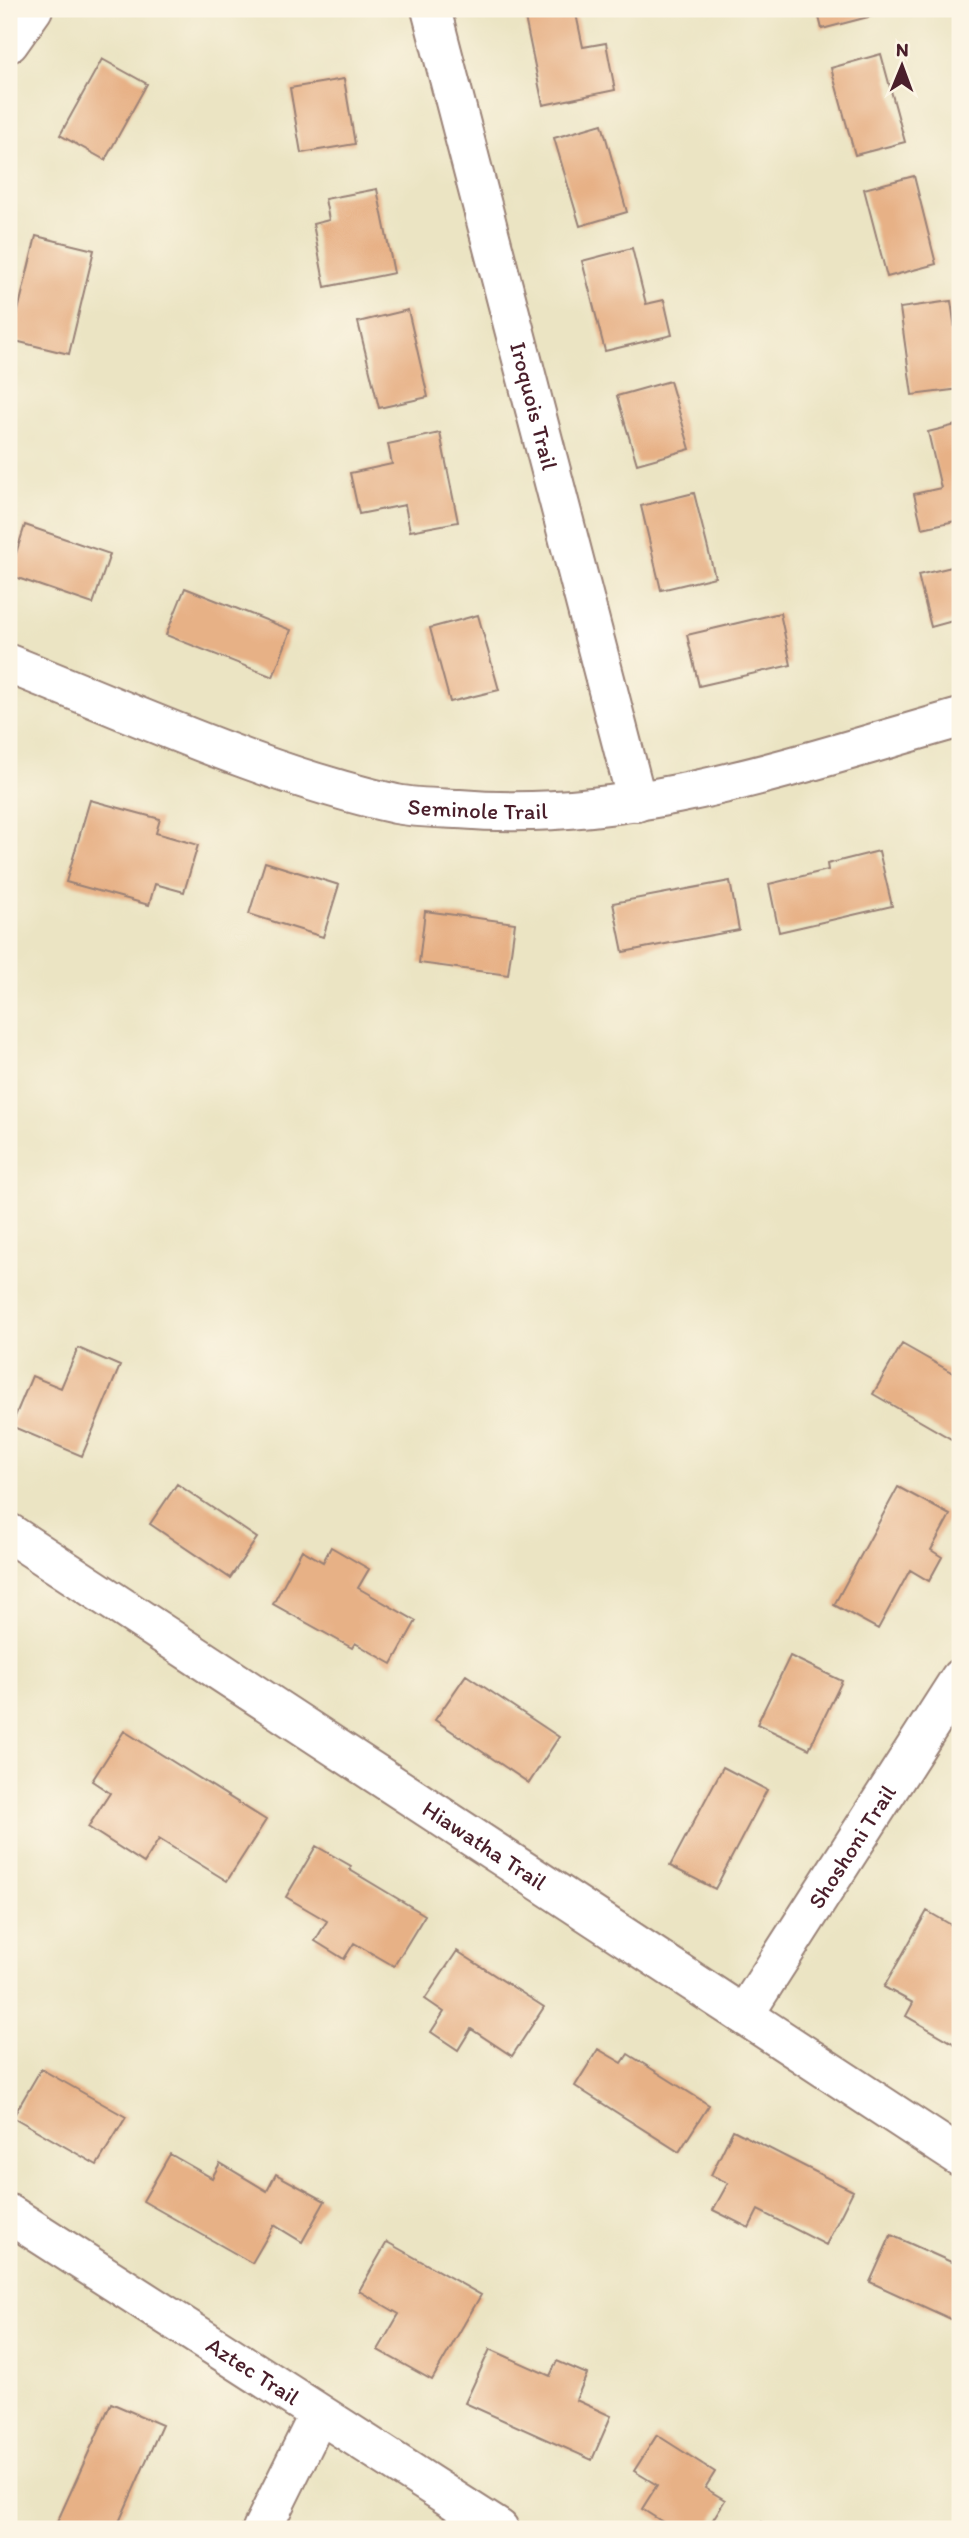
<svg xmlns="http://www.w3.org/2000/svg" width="969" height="2538" font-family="Itim,sans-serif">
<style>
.building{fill:#e7b186}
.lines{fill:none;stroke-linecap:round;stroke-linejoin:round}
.minor-casing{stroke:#9a8277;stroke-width:42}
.minor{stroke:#fff;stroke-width:38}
.labels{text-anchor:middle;stroke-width:6;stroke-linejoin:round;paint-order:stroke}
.street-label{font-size:23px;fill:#4a1f2b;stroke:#fcf5e5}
</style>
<rect width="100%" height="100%" fill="#fcf5e5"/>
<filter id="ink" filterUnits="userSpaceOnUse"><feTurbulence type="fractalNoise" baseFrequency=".0143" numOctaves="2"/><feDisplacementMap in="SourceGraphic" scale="14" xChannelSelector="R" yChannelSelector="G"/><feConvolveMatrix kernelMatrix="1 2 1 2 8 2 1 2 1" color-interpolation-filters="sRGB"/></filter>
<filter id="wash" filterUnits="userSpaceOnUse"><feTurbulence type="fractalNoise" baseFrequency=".00686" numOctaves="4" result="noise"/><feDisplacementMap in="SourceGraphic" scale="28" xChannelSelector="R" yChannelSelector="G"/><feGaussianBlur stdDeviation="1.57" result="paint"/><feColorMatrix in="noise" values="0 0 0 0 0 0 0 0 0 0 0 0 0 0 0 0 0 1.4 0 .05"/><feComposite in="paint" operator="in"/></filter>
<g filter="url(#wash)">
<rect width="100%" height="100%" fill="#ebe4c3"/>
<g id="blocks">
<path class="building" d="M 542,9 L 575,9 L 583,47 L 606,43 L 615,90 L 543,105 L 524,13 Z
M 817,9 L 870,9 L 872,16 L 822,29 Z
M 881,54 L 905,142 L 855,155 L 831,68 Z
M 102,59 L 147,84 L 105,160 L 60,135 Z
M 344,79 L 355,144 L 301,153 L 290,88 Z
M 602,124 L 627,212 L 580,226 L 554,138 Z
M 914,176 L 936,264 L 887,277 L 864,189 Z
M 377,189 L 394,273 L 325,287 L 313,224 L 329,220 L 325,199 Z
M 36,236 L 94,250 L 69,354 L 11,340 Z
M 632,248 L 646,304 L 664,300 L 672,335 L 605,351 L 582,261 Z
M 951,301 L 960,363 L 960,389 L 912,395 L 900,308 Z
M 408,310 L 428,397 L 379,408 L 358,322 Z
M 670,381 L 690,449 L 637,464 L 617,396 Z
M 960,424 L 960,520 L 922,528 L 914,494 L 941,488 L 928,432 Z
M 440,433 L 458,522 L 410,531 L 405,505 L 359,514 L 350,473 L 392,464 L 388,444 Z
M 694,493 L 715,577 L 661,590 L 641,506 Z
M 25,525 L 110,554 L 93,604 L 9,575 Z
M 960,565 L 960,619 L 931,627 L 918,575 Z
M 185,588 L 291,630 L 273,677 L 166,635 Z
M 780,613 L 791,665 L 699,686 L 687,635 Z
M 478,615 L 499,690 L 450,702 L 430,628 Z
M 90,800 L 160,819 L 156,833 L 198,845 L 184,892 L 155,884 L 149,905 L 66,882 Z
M 879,851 L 892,906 L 779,932 L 769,884 L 828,870 L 827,864 Z
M 265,862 L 339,885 L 323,937 L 249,914 Z
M 730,881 L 739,930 L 623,952 L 613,903 Z
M 425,911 L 515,923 L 508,975 L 419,963 Z
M 902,1344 L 960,1377 L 960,1444 L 873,1394 Z
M 78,1348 L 120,1366 L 82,1456 L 11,1426 L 32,1376 L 61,1388 Z
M 177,1484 L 257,1538 L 230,1578 L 150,1524 Z
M 898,1487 L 950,1515 L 931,1550 L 942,1557 L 929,1581 L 910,1570 L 878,1629 L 834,1605 Z
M 331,1547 L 369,1569 L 358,1588 L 416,1621 L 392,1664 L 355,1643 L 352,1648 L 273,1604 L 302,1550 L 323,1562 Z
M 790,1656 L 842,1681 L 809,1749 L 757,1724 Z
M 466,1675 L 559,1737 L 529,1783 L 435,1720 Z
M 124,1731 L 266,1820 L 227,1881 L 159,1839 L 144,1863 L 88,1827 L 110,1793 L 92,1781 Z
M 723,1767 L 767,1790 L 715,1889 L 670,1866 Z
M 316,1846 L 351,1866 L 350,1870 L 425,1915 L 394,1966 L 354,1943 L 344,1959 L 315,1941 L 327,1921 L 286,1897 Z
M 927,1911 L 960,1930 L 960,1973 L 955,1981 L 960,1984 L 960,2047 L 906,2016 L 913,2003 L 884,1987 Z
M 457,1951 L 544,2007 L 512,2056 L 471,2029 L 458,2050 L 431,2032 L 444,2012 L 425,1999 Z
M 598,2049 L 622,2063 L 628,2054 L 709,2105 L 679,2152 L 575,2086 Z
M 41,2069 L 126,2117 L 97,2165 L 13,2117 Z
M 733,2130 L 853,2191 L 826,2245 L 758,2210 L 749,2228 L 713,2210 L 728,2183 L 711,2175 Z
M 170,2154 L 212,2178 L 220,2163 L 267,2191 L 276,2174 L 325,2201 L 302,2242 L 274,2225 L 252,2263 L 143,2201 Z
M 891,2235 L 960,2266 L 960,2310 L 955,2321 L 870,2282 Z
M 387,2242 L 481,2295 L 432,2380 L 378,2350 L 399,2314 L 359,2291 Z
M 490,2349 L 550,2376 L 557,2361 L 587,2374 L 576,2400 L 611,2416 L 592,2460 L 465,2403 Z
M 111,2403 L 162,2425 L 116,2529 L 54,2529 Z
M 657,2435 L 715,2472 L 705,2488 L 725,2500 L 707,2529 L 674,2529 L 642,2509 L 657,2485 L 634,2471 Z
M 762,2522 L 774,2529 L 758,2529 Z"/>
</g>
</g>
<g filter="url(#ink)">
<use href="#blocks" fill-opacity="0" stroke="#9a8277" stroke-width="2"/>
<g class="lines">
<defs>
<g id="minor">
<path id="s1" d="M 431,9 L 637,802"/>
<path d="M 9,43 L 33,9"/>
<path id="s2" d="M 9,664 C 136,714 262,774 396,804 C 416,808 439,808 459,809 C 631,824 797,764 960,718"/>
<path id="s3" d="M 9,1533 L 960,2157"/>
<path id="s4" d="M 744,2015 L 960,1678"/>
<path id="s5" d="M 9,2214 L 499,2529"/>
<path d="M 262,2529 L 319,2414"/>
</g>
</defs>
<use href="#minor" class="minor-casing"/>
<use href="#minor" class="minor"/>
</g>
</g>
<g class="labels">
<g class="street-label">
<text dy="8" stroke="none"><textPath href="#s1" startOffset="410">Iroquois Trail</textPath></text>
<text dy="8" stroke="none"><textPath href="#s2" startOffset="494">Seminole Trail</textPath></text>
<text dy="8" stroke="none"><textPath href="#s3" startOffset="569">Hiawatha Trail</textPath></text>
<text dy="8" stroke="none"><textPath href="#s4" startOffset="200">Shoshoni Trail</textPath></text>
<text dy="8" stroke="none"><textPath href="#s5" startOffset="290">Aztec Trail</textPath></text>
</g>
</g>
<rect width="969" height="2538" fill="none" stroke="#fcf5e5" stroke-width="35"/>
<g transform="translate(902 66) rotate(1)" stroke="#fcf5e5" stroke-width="5" paint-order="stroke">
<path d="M0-5L12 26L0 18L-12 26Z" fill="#4a1f2b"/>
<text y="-10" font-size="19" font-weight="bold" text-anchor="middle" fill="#4a1f2b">N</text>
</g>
</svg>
